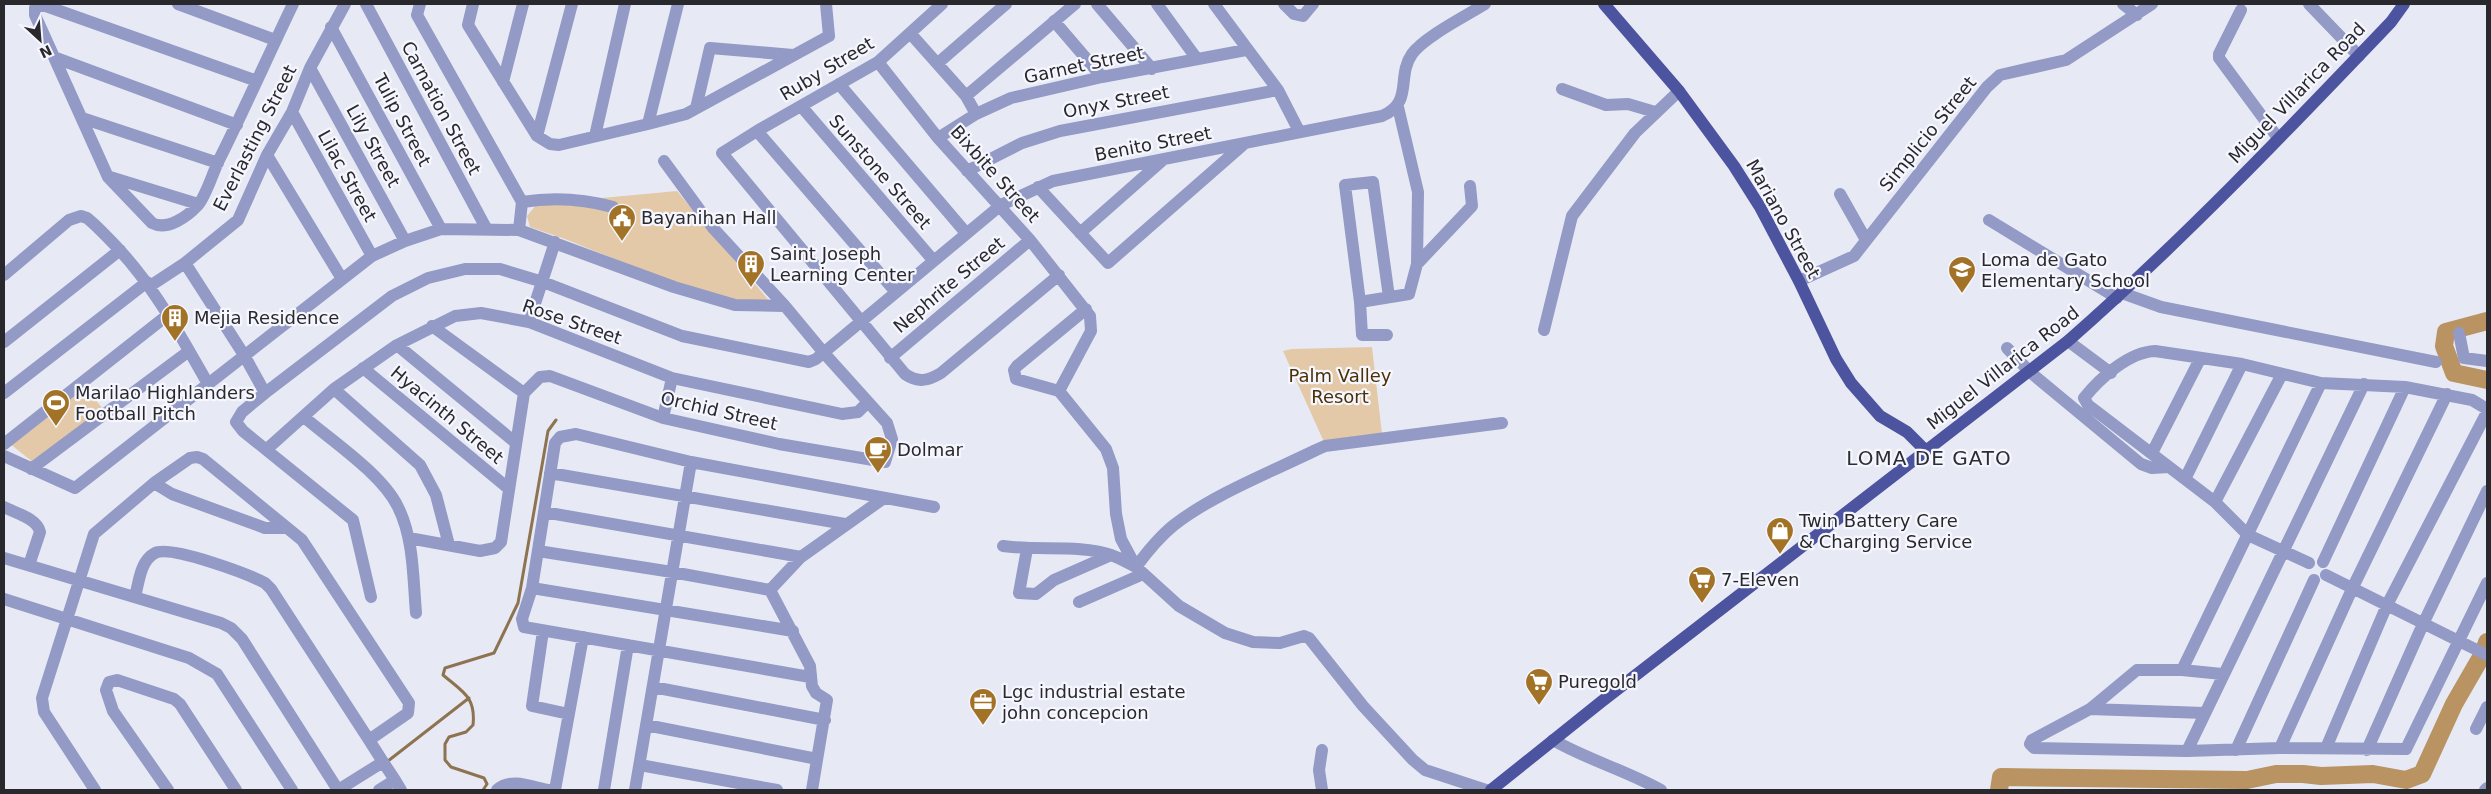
<svg xmlns="http://www.w3.org/2000/svg" width="2491" height="794" font-family="'DejaVu Sans',sans-serif">
<style>
.green{fill:#e3c9a7}
.lines{fill:none;stroke-linecap:round;stroke-linejoin:round}
.stream{stroke:#8e7351;stroke-width:3}
.river{stroke:#b99361;stroke-width:18}
.minor{stroke:#929ac5;stroke-width:12}
.major{stroke:#4d549f;stroke-width:12}
.labels{text-anchor:middle;stroke-width:4.5;stroke-linejoin:round;paint-order:stroke}
.street-label{font-size:18px;fill:#29292d;stroke:#f6f7fe}
.poi-label{font-size:18px;fill:#29292d;stroke:#f6f7fe;text-anchor:start}
.park-label{font-size:18px;fill:#4a3005;stroke:#f6f7fe}
.quarter-label{font-size:20px;letter-spacing:1px;fill:#2c2d36;stroke:#f6f7fe}
</style>
<rect width="100%" height="100%" fill="#e7eaf5"/>
<path class="green" d="M 677,191 L 771,303 L 740,305 L 674,283 L 565,239 L 530,227 L 527,216 L 537,204 Z
M 1372,347 L 1382,434 L 1324,442 L 1283,351 L 1292,349 Z
M 82,384 L 104,410 L 34,463 L 9,443 Z"/>
<g class="lines">
<path class="stream" d="M 388,761 L 469,698
M 483,790 L 487,784 L 484,778 L 451,767 L 445,760 L 445,744 L 449,737 L 466,732 L 473,725 C 476,697 463,692 443,675 L 445,668 L 494,653 L 518,603 L 548,431 L 556,420"/>
<path class="river" d="M 2487,321 L 2446,332 L 2444,346 L 2454,373 L 2487,380
M 2485,648 L 2487,642
M 1999,790 L 2001,777 L 2247,780 L 2276,774 L 2303,774 L 2321,776 L 2373,774 L 2406,780 L 2422,774 L 2454,704 L 2480,659"/>
<path class="minor" d="M 178,4 L 275,40
M 366,4 L 486,228
M 420,4 L 417,15 L 522,202
M 473,4 L 468,25 L 537,136 L 550,144 L 559,145 L 648,124 L 678,4
M 942,4 L 878,62 L 757,131 L 722,153 L 905,374 C 918,383 928,381 941,373 L 1059,275
M 1097,4 L 1152,69
M 1157,4 L 1197,59
M 1214,4 L 1278,90 L 1299,131
M 1284,4 L 1294,14 L 1303,16 L 1313,4
M 2123,4 L 2137,15
M 2309,4 L 2359,56
M 2241,10 L 2219,54 L 2219,58 L 2278,138
M 1054,21 L 1102,77
M 331,27 L 441,229
M 910,33 L 966,96 L 976,114
M 56,58 L 237,125
M 878,62 L 938,138 L 1030,240 L 1090,316 L 1091,331 L 1059,391 L 1016,379 L 1014,370 L 1017,366 L 1086,309
M 938,63 L 1006,4
M 310,68 L 405,241
M 257,81 L 43,5 L 35,8 L 35,15 L 108,177 L 152,223 C 167,231 187,217 198,205 C 206,196 213,172 219,160 C 245,108 268,56 293,4
M 503,82 L 523,4
M 839,84 L 966,233
M 1562,89 L 1606,105 L 1628,104 L 1655,112
M 966,96 L 1075,4
M 801,106 L 933,260
M 696,108 L 710,48 L 793,55
M 292,112 L 372,256
M 82,118 L 218,163
M 648,124 L 686,114 L 829,36 L 826,4
M 757,131 L 895,291
M 537,136 L 572,4
M 595,136 L 625,4
M 938,138 L 976,114 L 1011,98 L 1102,77 L 1246,50
M 267,155 L 342,279
M 967,171 L 1022,143 L 1060,131 L 1278,90
M 110,177 L 198,204
M 1038,187 L 1108,263 L 1244,144
M 1840,194 L 1866,240
M 1989,220 L 2117,298
M 519,230 L 522,202 C 553,197 584,199 613,207
M 1080,233 L 1164,159
M 185,263 L 244,355 L 265,393
M 1417,264 L 1472,206 L 1470,186
M 4,275 L 69,220 L 81,216 L 87,218 C 96,225 104,234 112,242 C 153,284 179,333 208,384
M 1799,281 L 1854,256 L 1987,87 L 2000,75 L 2066,60 L 2152,4
M 150,286 L 185,263 L 238,220 L 267,155 L 292,112 L 310,68 L 345,4
M 2122,293 L 2161,307 L 2436,362
M 1360,302 L 1345,185 L 1373,182 L 1389,297
M 529,322 L 555,242
M 432,326 L 524,393
M 1544,330 L 1572,216 L 1635,133 L 1679,91
M 2459,333 L 2464,358 L 2487,361
M 1387,335 L 1362,335 L 1360,302 L 1409,294 L 1417,264 L 1418,192 L 1398,107
M 2068,341 L 2111,373
M 4,342 L 120,250
M 397,345 L 516,443
M 2007,348 L 2030,372 L 2141,464 L 2152,468 L 2169,467
M 890,358 L 1030,240
M 363,368 L 509,489
M 334,389 L 420,465 L 436,495 L 449,545
M 1059,391 L 1106,449 L 1113,468 L 1116,514 L 1121,539 L 1136,567 L 1179,606 L 1225,633 L 1253,642 L 1280,643 L 1304,636 L 1309,638 L 1363,706 L 1413,760 L 1425,770 L 1486,790
M 4,393 L 147,282
M 304,417 C 332,441 382,474 398,507 C 414,539 413,579 416,613
M 663,418 L 672,378
M 4,444 L 169,314
M 267,449 L 334,389 L 397,345 L 455,316 L 481,313 L 529,322 L 672,378 L 842,414 L 858,412 L 868,402
M 2152,453 L 2200,359
M 4,456 L 75,488 L 372,256 L 405,241 L 441,229 L 519,230 L 674,287 L 735,305 L 785,306
M 31,469 L 189,351
M 550,473 L 845,524
M 2185,479 L 2242,364
M 154,483 L 190,458 L 197,457 L 203,459 L 302,540 L 409,703 L 408,713 L 369,740 L 383,762
M 2215,502 L 2282,374
M 4,507 C 15,513 37,518 40,532 L 29,565
M 544,512 L 801,557
M 409,538 L 480,551 L 495,548 L 501,542 L 524,393 L 540,377 L 550,376 L 663,418 L 779,444 L 885,462 L 892,439 L 887,423 L 824,353 L 785,306 L 713,228 L 664,161
M 1003,546 C 1037,551 1080,544 1111,555 C 1120,558 1128,563 1136,567 C 1147,552 1159,537 1174,525 C 1214,494 1271,472 1316,450 L 1325,446 L 1502,423
M 1027,549 L 1019,593 L 1036,594 L 1054,580 L 1111,555
M 538,551 L 672,572 L 770,590
M 4,558 L 221,623 L 231,628 L 242,639 L 338,790 L 383,762 L 395,780
M 2323,562 L 2405,387
M 2309,563 L 2248,535 L 2215,502 L 2088,405 L 2084,398 C 2100,378 2129,352 2155,351 L 2242,364 L 2321,383 L 2405,387 L 2472,400 L 2487,409
M 2326,575 L 2487,655
M 532,588 L 793,631
M 135,597 C 139,582 140,561 155,553 C 171,545 248,574 265,583 L 271,589 L 369,740
M 371,597 L 353,520 L 243,431 L 236,422 L 242,412 L 265,393 L 392,296 L 428,278 L 465,269 L 500,269 L 543,282 L 682,336 L 809,362 L 816,359 L 1001,205 L 1053,181 L 1382,116 C 1414,102 1396,77 1412,54 C 1424,37 1466,16 1485,4
M 4,599 L 189,658 L 217,674 L 292,790
M 1079,602 L 1143,574
M 543,631 L 532,706 L 569,714
M 2182,670 L 2321,383
M 2222,674 L 2182,670 L 2137,670 L 2090,709 L 2032,740 L 2030,744 L 2034,748 L 2187,751 L 2280,748 L 2406,749 L 2487,583
M 810,677 L 524,627 L 522,619 L 532,588 L 555,443 L 560,437 L 576,434 L 691,462 L 934,507
M 653,687 L 825,720
M 2090,709 L 2204,713
M 646,725 L 817,759
M 2476,729 L 2487,707
M 1553,740 C 1588,760 1625,770 1661,790
M 2280,748 L 2353,587 L 2447,394
M 2326,748 L 2387,605 L 2487,412
M 1322,750 L 1319,770 L 1322,790
M 2236,750 L 2314,580
M 2367,750 L 2423,624 L 2487,491
M 2187,751 L 2364,384
M 640,765 L 777,790
M 95,790 L 44,712 L 42,698 L 94,534 L 154,483 L 172,494 L 265,528 L 287,528
M 168,790 L 113,711 L 106,690 L 109,682 L 117,680 L 174,699 L 180,704 L 236,790
M 379,790 L 395,780 L 401,790
M 497,790 C 511,777 532,787 548,790
M 555,790 L 583,637
M 604,790 L 628,645
M 635,790 L 691,462
M 812,790 L 827,700 L 816,693 L 812,686 L 810,666 L 770,590 L 801,557 L 884,498
M 2485,790 L 2487,788"/>
<path class="major" d="M 1604,4 L 1679,91 L 1734,166 L 1760,207 L 1799,281 L 1836,359 L 1851,383 L 1880,416 L 1907,432 L 1926,451
M 1491,790 L 1601,702 L 2068,341 C 2182,241 2287,131 2391,22 L 2404,4"/>
</g>
<defs>
<symbol id="civic-pin" viewBox="-11 -11 22 30"><path d="M0 17L-7.5 6A9.5 9.5 0 1 1 7.5 6Z" fill="#a27227" stroke="#f6f7fe"/><path d="M-.6-6.5H3V-4.5H.6V-3L4-1V1h2V6H-6V1h2V-1L-.6-3ZM-1.2 2.5V6h2.4V2.5Z" fill="#fff"/></symbol>
<symbol id="building-pin" viewBox="-11 -11 22 30"><path d="M0 17L-7.5 6A9.5 9.5 0 1 1 7.5 6Z" fill="#a27227" stroke="#f6f7fe"/><path d="M-4-6H4V6H1V3H-1V6H-4ZM-2.5-4.3h1.7v1.8h-1.7ZM.8-4.3h1.7v1.8H.8ZM-2.5-1h1.7V.8h-1.7ZM.8-1h1.7V.8H.8Z" fill="#fff"/></symbol>
<symbol id="school-pin" viewBox="-11 -11 22 30"><path d="M0 17L-7.5 6A9.5 9.5 0 1 1 7.5 6Z" fill="#a27227" stroke="#f6f7fe"/><path d="M0-5L7-2L0 1L-7-2ZM-4 1L0 2.5L4 1V4Q0 6-4 4Z" fill="#fff"/></symbol>
<symbol id="stadium-pin" viewBox="-11 -11 22 30"><path d="M0 17L-7.5 6A9.5 9.5 0 1 1 7.5 6Z" fill="#a27227" stroke="#f6f7fe"/><path d="M0-5a6.5 5 0 1 0 0 10a6.5 5 0 1 0 0-10ZM-3.5-1.8h7v3.6h-7Z" fill="#fff"/></symbol>
<symbol id="cafe-pin" viewBox="-11 -11 22 30"><path d="M0 17L-7.5 6A9.5 9.5 0 1 1 7.5 6Z" fill="#a27227" stroke="#f6f7fe"/><path d="M-5.5-4.5H6V0H3Q3 3.5 0 3.5H-2.5Q-5.5 3.5-5.5 0ZM3-3.2v2h1.7v-2ZM-6 4.5H4V6H-6Z" fill="#fff"/></symbol>
<symbol id="shop-pin" viewBox="-11 -11 22 30"><path d="M0 17L-7.5 6A9.5 9.5 0 1 1 7.5 6Z" fill="#a27227" stroke="#f6f7fe"/><path d="M-5-2.5h2.3a2.7 3.5 0 0 1 5.4 0H5L5.5 6h-11ZM-1.5-2.5h3a1.5 2.3 0 0 0-3 0Z" fill="#fff"/></symbol>
<symbol id="supermarket-pin" viewBox="-11 -11 22 30"><path d="M0 17L-7.5 6A9.5 9.5 0 1 1 7.5 6Z" fill="#a27227" stroke="#f6f7fe"/><path d="M-6-5.5h2.5l.6 2H6L4.5 2H-2.5L-4.4-4H-6ZM-1.5 3.2a1.3 1.3 0 1 0 .1 0ZM3 3.2a1.3 1.3 0 1 0 .1 0Z" fill="#fff"/></symbol>
<symbol id="office-pin" viewBox="-11 -11 22 30"><path d="M0 17L-7.5 6A9.5 9.5 0 1 1 7.5 6Z" fill="#a27227" stroke="#f6f7fe"/><path d="M-6-3h4V-5.5h4V-3h4V5H-6ZM-1-4.5V-3h2v-1.5ZM-6 0V1H6V0Z" fill="#fff"/></symbol>
</defs>
<g fill-rule="evenodd">
<use href="#civic-pin" x="606" y="202" width="32" height="43"/>
<use href="#building-pin" x="735" y="248" width="32" height="43"/>
<use href="#school-pin" x="1946" y="254" width="32" height="43"/>
<use href="#building-pin" x="159" y="302" width="32" height="43"/>
<use href="#stadium-pin" x="40" y="387" width="32" height="43"/>
<use href="#cafe-pin" x="862" y="434" width="32" height="43"/>
<use href="#shop-pin" x="1764" y="515" width="32" height="43"/>
<use href="#supermarket-pin" x="1686" y="564" width="32" height="43"/>
<use href="#supermarket-pin" x="1523" y="666" width="32" height="43"/>
<use href="#office-pin" x="967" y="686" width="32" height="43"/>
</g>
<g class="labels">
<g class="street-label">
<text transform="translate(1084 65) rotate(-12)" y="6">Garnet Street</text>
<text transform="translate(827 69) rotate(-31)" y="6">Ruby Street</text>
<text transform="translate(2297 93) rotate(-46)" y="6">Miguel Villarica Road</text>
<text transform="translate(1116 102) rotate(-11)" y="6">Onyx Street</text>
<text transform="translate(441 108) rotate(62)" y="6">Carnation Street</text>
<text transform="translate(402 120) rotate(62)" y="6">Tulip Street</text>
<text transform="translate(1928 134) rotate(-51)" y="6">Simplicio Street</text>
<text transform="translate(255 138) rotate(-63)" y="6">Everlasting Street</text>
<text transform="translate(1153 144) rotate(-11)" y="6">Benito Street</text>
<text transform="translate(373 146) rotate(61)" y="6">Lily Street</text>
<text transform="translate(880 172) rotate(49)" y="6">Sunstone Street</text>
<text transform="translate(995 174) rotate(48)" y="6">Bixbite Street</text>
<text transform="translate(347 176) rotate(61)" y="6">Lilac Street</text>
<text transform="translate(1783 219) rotate(61)" y="6">Mariano Street</text>
<text transform="translate(949 285) rotate(-40)" y="6">Nephrite Street</text>
<text transform="translate(572 322) rotate(19)" y="6">Rose Street</text>
<text transform="translate(2003 368) rotate(-38)" y="6">Miguel Villarica Road</text>
<text transform="translate(719 411) rotate(13)" y="6">Orchid Street</text>
<text transform="translate(447 415) rotate(40)" y="6">Hyacinth Street</text>
</g>
<g class="poi-label">
<text x="641" y="224">Bayanihan Hall</text>
<text x="770" y="260">Saint Joseph<tspan x="770" dy="21">Learning Center</tspan></text>
<text x="1981" y="266">Loma de Gato<tspan x="1981" dy="21">Elementary School</tspan></text>
<text x="194" y="324">Mejia Residence</text>
<text x="75" y="399">Marilao Highlanders<tspan x="75" dy="21">Football Pitch</tspan></text>
<text x="897" y="456">Dolmar</text>
<text x="1799" y="527">Twin Battery Care<tspan x="1799" dy="21">&amp; Charging Service</tspan></text>
<text x="1721" y="586">7-Eleven</text>
<text x="1558" y="688">Puregold</text>
<text x="1002" y="698">Lgc industrial estate<tspan x="1002" dy="21">john concepcion</tspan></text>
</g>
<g class="park-label">
<text x="1340" y="382">Palm Valley<tspan x="1340" dy="21">Resort</tspan></text>
</g>
<g class="quarter-label">
<text x="1929" y="465">LOMA DE GATO</text>
</g>
</g>
<rect width="2491" height="794" fill="none" stroke="#29292d" stroke-width="10"/>
<g transform="translate(40 40) rotate(154)" stroke="#f6f7fe" stroke-width="4" paint-order="stroke">
<path d="M0-4L9 19L0 12L-9 19Z" fill="#29292d"/>
<text y="-8" font-size="14" font-weight="bold" text-anchor="middle" fill="#29292d">N</text>
</g>
</svg>
